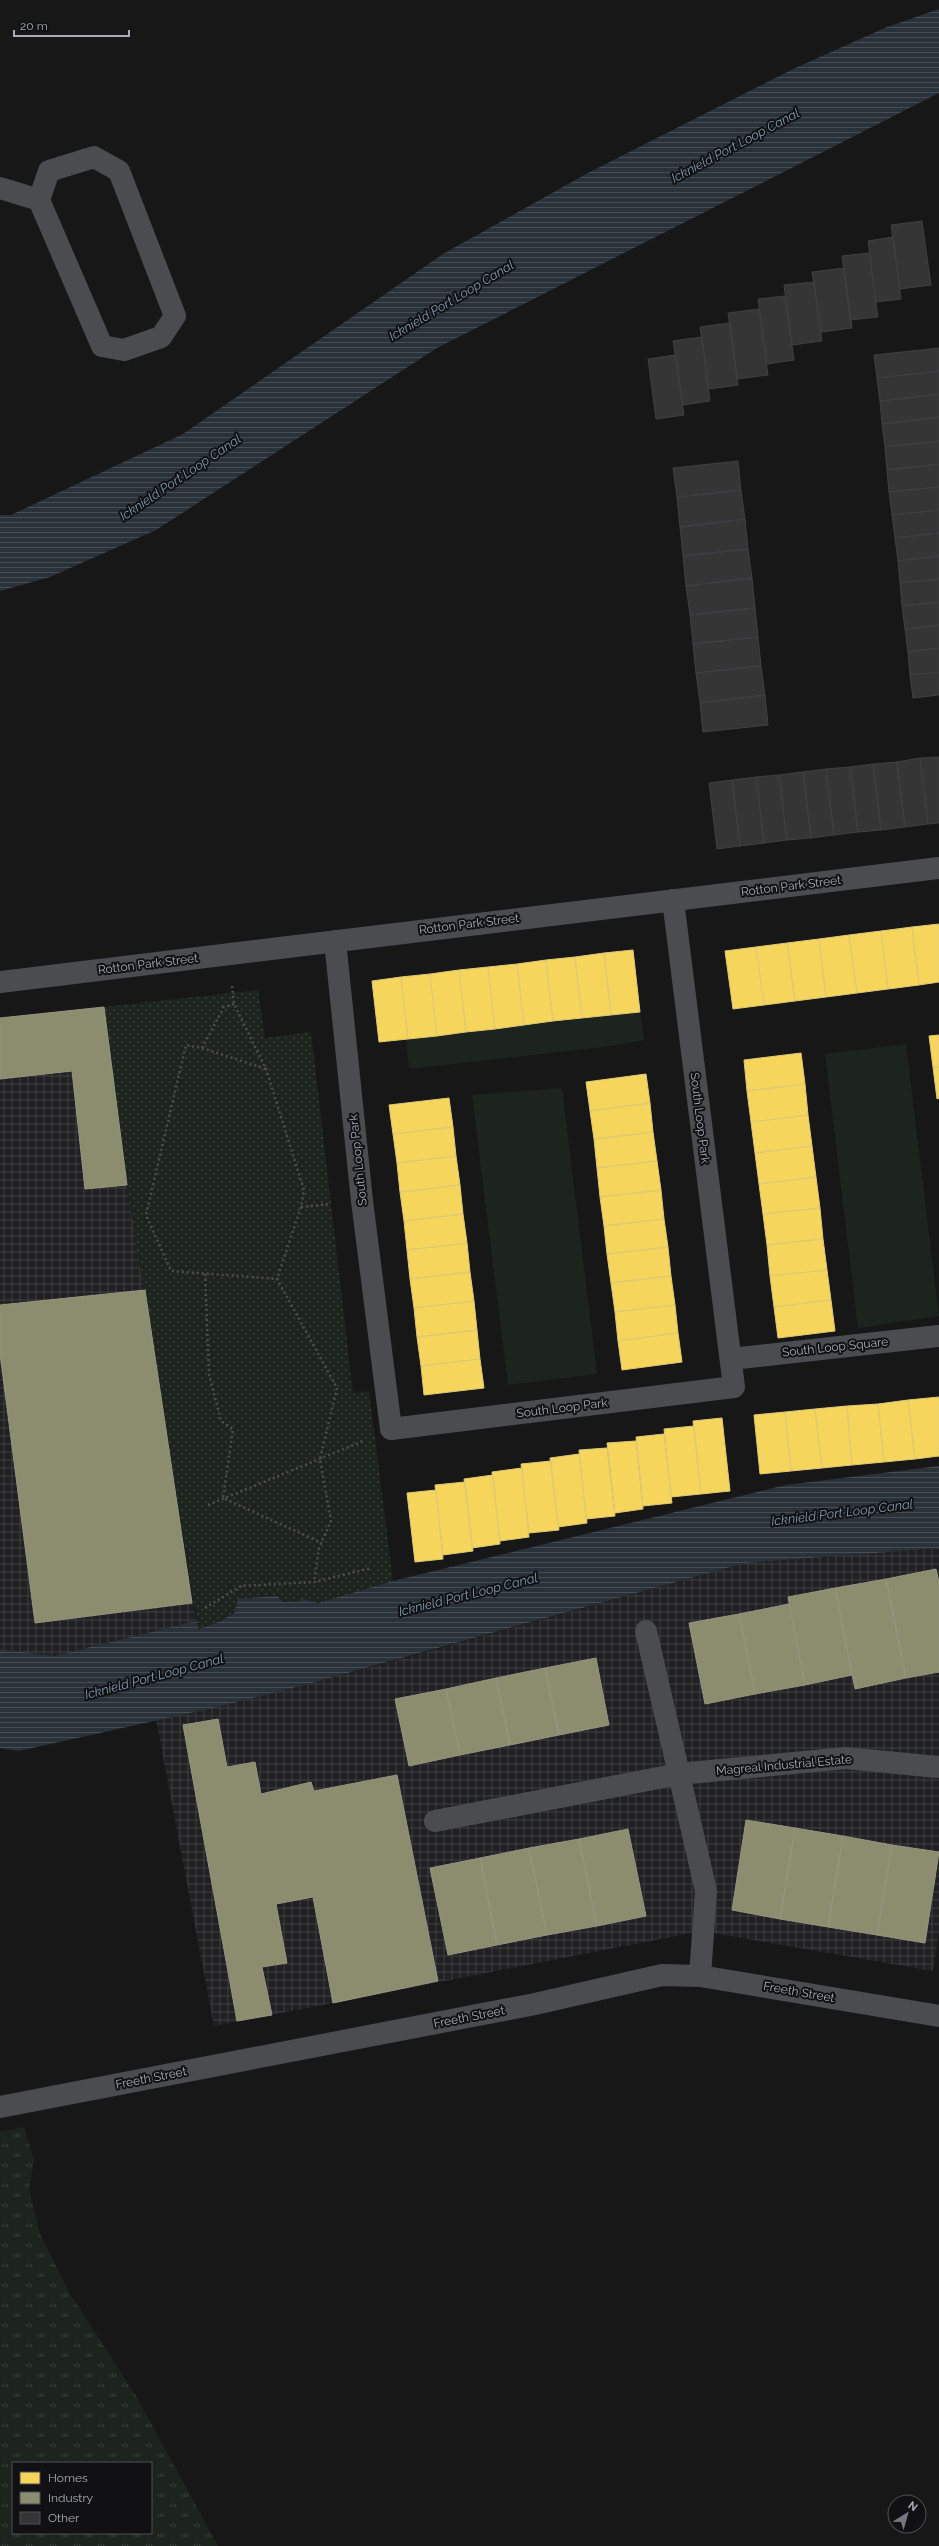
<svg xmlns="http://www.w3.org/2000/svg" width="939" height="2546" font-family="Raleway,sans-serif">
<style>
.industrial{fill:url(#industrial-grid)}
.grass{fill:url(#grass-tufts);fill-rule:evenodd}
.park{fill:url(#park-dots)}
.garden{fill:#1d241e}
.water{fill:url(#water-rules)}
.homes{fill:#f6d55c;stroke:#dfc978}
.industry{fill:#8c8c6e;stroke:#949684}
.building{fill:#353536;stroke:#3f4043}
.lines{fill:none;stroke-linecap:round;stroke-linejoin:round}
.path{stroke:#4d4e52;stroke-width:2.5;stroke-dasharray:2 3;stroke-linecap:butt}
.service{stroke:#4b4c50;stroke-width:22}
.minor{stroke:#4b4c50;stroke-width:22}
.labels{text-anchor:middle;stroke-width:4;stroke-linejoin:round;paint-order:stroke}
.street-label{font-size:12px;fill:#a8adb8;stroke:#111113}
.water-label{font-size:13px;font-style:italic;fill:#7f9bb3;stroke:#111113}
</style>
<defs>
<pattern id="industrial-grid" width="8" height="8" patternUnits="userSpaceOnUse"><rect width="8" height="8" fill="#212123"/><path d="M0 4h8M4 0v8" fill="none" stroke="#3e3f41"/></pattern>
<pattern id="grass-tufts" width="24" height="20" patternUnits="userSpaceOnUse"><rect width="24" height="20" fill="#1d241e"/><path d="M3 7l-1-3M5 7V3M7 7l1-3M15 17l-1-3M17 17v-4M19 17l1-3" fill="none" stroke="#3b413d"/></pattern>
<pattern id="park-dots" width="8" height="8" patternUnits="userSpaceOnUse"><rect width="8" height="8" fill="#1d241e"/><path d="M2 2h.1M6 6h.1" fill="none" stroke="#3b413d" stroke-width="1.8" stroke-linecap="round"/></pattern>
<pattern id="water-rules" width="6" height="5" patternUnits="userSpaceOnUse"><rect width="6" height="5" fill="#2a3239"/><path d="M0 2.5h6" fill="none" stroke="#464d54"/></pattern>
</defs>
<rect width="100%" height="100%" fill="#171717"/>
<path class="industrial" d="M 104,1007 L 127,1185 L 196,1621 L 54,1656 L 0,1649 L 0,1021 Z
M 939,1548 L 939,1932 L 933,1971 L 701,1931 L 214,2026 L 156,1719 L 217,1707 L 376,1666 L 745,1563 Z"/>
<path class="grass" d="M 24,2127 L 34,2160 L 29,2189 L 40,2234 L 70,2294 L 135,2394 L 218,2546 L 0,2546 L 0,2132 ZM 13,2463 L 151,2463 L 151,2533 L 13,2533 Z"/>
<path class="park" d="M 258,990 L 265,1038 L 311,1032 L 353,1393 L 369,1391 L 393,1581 L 318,1603 L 301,1598 L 300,1602 L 238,1605 C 231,1620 213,1623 198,1629 L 127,1185 L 104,1007 Z"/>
<path class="garden" d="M 640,1012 L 644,1040 L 611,1046 L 409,1069 L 406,1039 L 408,1039 Z
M 906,1044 L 939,1316 L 858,1328 L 825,1054 Z
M 562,1088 L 597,1374 L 508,1385 L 472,1095 Z"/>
<path class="water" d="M 939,9 L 939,93 L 437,348 L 156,530 L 50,577 L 0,591 L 0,515 L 11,515 L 183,434 L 443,254 L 586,174 L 793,69 L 887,27 Z
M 939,1466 L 939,1548 L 745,1563 L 308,1684 L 217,1707 L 19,1751 L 0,1748 L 0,1649 L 54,1656 L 196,1621 L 199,1629 L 221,1621 L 234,1613 L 238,1599 L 277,1596 L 283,1602 L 300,1602 L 301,1598 L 318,1603 L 393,1581 L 786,1485 Z"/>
<path class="homes" d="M 939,924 L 939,982 L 919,985 L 912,927 Z
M 912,927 L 919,985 L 888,989 L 881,931 Z
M 881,931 L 888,989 L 857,993 L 849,935 Z
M 849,935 L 857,993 L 826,997 L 819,939 Z
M 819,939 L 826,997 L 795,1001 L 787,943 Z
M 787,943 L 795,1001 L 764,1005 L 756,947 Z
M 756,947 L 764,1005 L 733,1009 L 725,951 Z
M 633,950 L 640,1012 L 611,1015 L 604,953 Z
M 604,953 L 611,1015 L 582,1018 L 575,957 Z
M 575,957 L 582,1018 L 553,1021 L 546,960 Z
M 546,960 L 553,1021 L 524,1025 L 517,964 Z
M 517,964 L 524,1025 L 495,1029 L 488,967 Z
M 488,967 L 495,1029 L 466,1032 L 459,970 Z
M 459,970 L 466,1032 L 437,1036 L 430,974 Z
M 430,974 L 437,1036 L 408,1039 L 401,977 Z
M 401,977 L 408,1039 L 379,1042 L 372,981 Z
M 939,1035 L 939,1067 L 933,1067 L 929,1036 Z
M 801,1053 L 805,1084 L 747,1091 L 744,1060 Z
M 933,1067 L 939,1067 L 939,1098 L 937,1099 Z
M 646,1074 L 650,1103 L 590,1111 L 586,1082 Z
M 805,1084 L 808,1115 L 751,1122 L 747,1091 Z
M 449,1098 L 453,1127 L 393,1134 L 389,1105 Z
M 650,1103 L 653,1132 L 594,1139 L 590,1111 Z
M 808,1115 L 812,1146 L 755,1153 L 751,1122 Z
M 453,1127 L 456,1156 L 397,1163 L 393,1134 Z
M 653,1132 L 657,1161 L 597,1168 L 594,1139 Z
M 812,1146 L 816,1177 L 759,1184 L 755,1153 Z
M 456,1156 L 460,1185 L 400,1192 L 397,1163 Z
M 657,1161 L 661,1190 L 600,1197 L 597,1168 Z
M 816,1177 L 820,1208 L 763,1214 L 759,1184 Z
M 460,1185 L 463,1214 L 404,1221 L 400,1192 Z
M 661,1190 L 664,1219 L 604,1226 L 600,1197 Z
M 820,1208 L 823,1239 L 767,1245 L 763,1214 Z
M 463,1214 L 467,1243 L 407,1250 L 404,1221 Z
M 664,1219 L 668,1247 L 607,1254 L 604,1226 Z
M 823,1239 L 827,1270 L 770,1276 L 767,1245 Z
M 467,1243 L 470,1272 L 410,1279 L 407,1250 Z
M 668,1247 L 671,1276 L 611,1283 L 607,1254 Z
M 827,1270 L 831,1300 L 774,1307 L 770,1276 Z
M 470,1272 L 474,1301 L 414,1308 L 410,1279 Z
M 671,1276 L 675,1305 L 615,1312 L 611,1283 Z
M 831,1300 L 835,1331 L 778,1338 L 774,1307 Z
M 474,1301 L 477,1330 L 417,1337 L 414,1308 Z
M 675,1305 L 678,1333 L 618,1341 L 615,1312 Z
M 477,1330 L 480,1359 L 421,1366 L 417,1337 Z
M 678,1333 L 682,1362 L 622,1370 L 618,1341 Z
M 480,1359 L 484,1388 L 424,1395 L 421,1366 Z
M 939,1397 L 939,1456 L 915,1459 L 908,1400 Z
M 908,1400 L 915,1459 L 884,1462 L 878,1404 Z
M 878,1404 L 884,1462 L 852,1465 L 847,1406 Z
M 847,1406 L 852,1465 L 822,1468 L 815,1409 Z
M 815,1409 L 822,1468 L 791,1471 L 785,1412 Z
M 785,1412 L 791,1471 L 760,1474 L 754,1415 Z
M 722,1418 L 730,1491 L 701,1494 L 693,1421 Z
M 694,1426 L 701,1494 L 671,1497 L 664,1429 Z
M 664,1434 L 672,1503 L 643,1506 L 636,1437 Z
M 636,1441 L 643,1509 L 615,1513 L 607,1443 Z
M 607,1448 L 615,1516 L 586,1519 L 579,1450 Z
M 579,1454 L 587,1523 L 558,1527 L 550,1458 Z
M 551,1461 L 559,1530 L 529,1533 L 521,1464 Z
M 522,1468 L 529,1537 L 500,1541 L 492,1472 Z
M 493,1475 L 500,1544 L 472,1548 L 464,1479 Z
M 465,1482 L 473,1551 L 443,1555 L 435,1485 Z
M 436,1490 L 443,1559 L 415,1562 L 407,1493 Z"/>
<path class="industry" d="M 104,1007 L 127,1185 L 85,1189 L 72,1071 L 0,1079 L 0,1018 Z
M 145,1290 L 192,1603 L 35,1623 L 0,1354 L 0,1305 Z
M 936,1569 L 939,1582 L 939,1672 L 906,1678 L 886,1579 Z
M 886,1579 L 906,1678 L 855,1689 L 835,1588 Z
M 835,1588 L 852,1675 L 805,1685 L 788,1597 Z
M 789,1604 L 805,1685 L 755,1694 L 739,1614 Z
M 739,1614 L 755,1694 L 705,1704 L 689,1623 Z
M 596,1658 L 609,1725 L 559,1735 L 545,1668 Z
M 545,1668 L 559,1735 L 510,1745 L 496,1678 Z
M 496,1678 L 510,1745 L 460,1755 L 446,1689 Z
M 446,1689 L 460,1755 L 409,1766 L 395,1699 Z
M 218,1719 L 227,1767 L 255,1762 L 261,1794 L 311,1782 L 314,1791 L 397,1775 L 438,1981 L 333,2003 L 313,1897 L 276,1904 L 287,1963 L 262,1967 L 272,2015 L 237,2021 L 183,1725 Z
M 746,1820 L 795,1828 L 780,1919 L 732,1910 Z
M 795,1828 L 843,1836 L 828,1927 L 780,1919 Z
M 628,1829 L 646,1916 L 597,1926 L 579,1839 Z
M 843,1836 L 892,1845 L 877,1935 L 828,1927 Z
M 579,1839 L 597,1926 L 547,1935 L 529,1848 Z
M 892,1845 L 939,1852 L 925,1943 L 877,1935 Z
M 529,1848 L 547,1935 L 497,1945 L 480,1858 Z
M 480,1858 L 497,1945 L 448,1955 L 430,1868 Z"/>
<path class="building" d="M 922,221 L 931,285 L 900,289 L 891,225 Z
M 893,237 L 901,299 L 876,302 L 868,241 Z
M 869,253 L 878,317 L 850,320 L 842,256 Z
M 844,268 L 852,328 L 821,332 L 812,272 Z
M 814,282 L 822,341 L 792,345 L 784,285 Z
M 785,296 L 794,360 L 767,364 L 758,299 Z
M 759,309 L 768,375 L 737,379 L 728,313 Z
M 730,323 L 738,385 L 709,389 L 700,327 Z
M 702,337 L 710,401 L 683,405 L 673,341 Z
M 939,348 L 939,371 L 877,378 L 874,355 Z
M 675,355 L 684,415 L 656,419 L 648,359 Z
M 939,371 L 939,394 L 880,401 L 877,378 Z
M 939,394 L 939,417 L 882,424 L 880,401 Z
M 939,417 L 939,441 L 885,447 L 882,424 Z
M 939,441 L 939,464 L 887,470 L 885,447 Z
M 738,461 L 741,490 L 677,497 L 673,468 Z
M 939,464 L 939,487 L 889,492 L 887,470 Z
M 939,487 L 939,510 L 892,515 L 889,492 Z
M 741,490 L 745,519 L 680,527 L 677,497 Z
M 939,510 L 939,533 L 895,538 L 892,515 Z
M 745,519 L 748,549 L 683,556 L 680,527 Z
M 939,533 L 939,556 L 898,561 L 895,538 Z
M 748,549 L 752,578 L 686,586 L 683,556 Z
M 939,556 L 939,579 L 900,583 L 898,561 Z
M 752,578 L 755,608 L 690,615 L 686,586 Z
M 939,579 L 939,602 L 902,606 L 900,583 Z
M 939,602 L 939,625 L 905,629 L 902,606 Z
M 755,608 L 758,637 L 693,644 L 690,615 Z
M 939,625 L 939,648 L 908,652 L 905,629 Z
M 758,637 L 761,666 L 696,673 L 693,644 Z
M 939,648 L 939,672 L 910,675 L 908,652 Z
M 761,666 L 765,695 L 700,703 L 696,673 Z
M 939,672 L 939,695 L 913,698 L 910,675 Z
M 765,695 L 768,725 L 703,732 L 700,703 Z
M 939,757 L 939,823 L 928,824 L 920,758 Z
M 920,758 L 928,824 L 905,827 L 897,762 Z
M 897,762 L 905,827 L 881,830 L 873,764 Z
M 873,764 L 881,830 L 858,832 L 850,767 Z
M 850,767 L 858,832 L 834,835 L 826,769 Z
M 826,769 L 834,835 L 811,838 L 803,772 Z
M 803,772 L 811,838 L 787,840 L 779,775 Z
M 779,775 L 787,840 L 764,843 L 756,777 Z
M 756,777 L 764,843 L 740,846 L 732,780 Z
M 732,780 L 740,846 L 717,849 L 709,783 Z"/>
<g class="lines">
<path class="path" d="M 232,986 L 234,1004 L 266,1069 L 304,1190 L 301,1207 L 277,1279 L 337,1388 L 320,1459 L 331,1521 L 319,1548 L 314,1582
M 234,1004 L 224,1007 L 202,1048 L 186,1045 L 146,1215 L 171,1271 L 277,1279
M 202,1048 L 266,1069
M 301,1207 L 331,1204
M 205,1274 L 209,1374 L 221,1421 L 233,1429 L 223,1498 L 322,1543
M 208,1505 L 363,1441
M 205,1608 L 241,1586 L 314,1582 L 371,1568"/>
<path class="service" d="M 94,157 L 119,171 L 175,316 L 161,337 L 124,350 L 102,346 L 39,200 L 49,171 Z
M 0,188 L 39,200
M 646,1631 L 706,1891 L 700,1976
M 435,1821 L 679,1774 L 846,1758 L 937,1767"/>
<path class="minor" d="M 335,941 L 362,1201 L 391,1429 L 734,1387 L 673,900
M 0,982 L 939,868
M 731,1359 L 939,1336
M 0,2107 L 535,2004 L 662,1975 L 700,1976 L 939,2016"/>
</g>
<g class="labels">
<g class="street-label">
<text transform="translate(791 886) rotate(-7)" y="4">Rotton Park Street</text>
<text transform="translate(469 924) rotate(-7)" y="4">Rotton Park Street</text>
<text transform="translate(148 964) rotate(-7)" y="4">Rotton Park Street</text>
<text transform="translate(700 1118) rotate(83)" y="4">South Loop Park</text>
<text transform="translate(358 1160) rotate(-96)" y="4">South Loop Park</text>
<text transform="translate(835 1347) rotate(-6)" y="4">South Loop Square</text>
<text transform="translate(562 1408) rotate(-7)" y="4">South Loop Park</text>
<text transform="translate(784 1765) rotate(-5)" y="4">Magreal Industrial Estate</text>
<text transform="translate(799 1992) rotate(10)" y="4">Freeth Street</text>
<text transform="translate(469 2017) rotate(-11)" y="4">Freeth Street</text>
<text transform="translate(151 2078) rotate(-11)" y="4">Freeth Street</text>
</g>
<g class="water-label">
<text transform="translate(735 145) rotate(-28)" y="5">Icknield Port Loop Canal</text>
<text transform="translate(451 300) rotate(-31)" y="5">Icknield Port Loop Canal</text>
<text transform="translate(180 477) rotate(-34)" y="5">Icknield Port Loop Canal</text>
<text transform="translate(842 1512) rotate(-7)" y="5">Icknield Port Loop Canal</text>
<text transform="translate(468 1594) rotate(-14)" y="5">Icknield Port Loop Canal</text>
<text transform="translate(154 1676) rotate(-15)" y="5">Icknield Port Loop Canal</text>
</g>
</g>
<rect x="12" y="2462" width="140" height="72" fill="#111113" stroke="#4d4f55"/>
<rect x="20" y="2472" width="20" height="12" fill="#f6d55c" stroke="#4d4f55"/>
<text x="48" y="2482" font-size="12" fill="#a8adb8">Homes</text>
<rect x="20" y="2492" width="20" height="12" fill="#8c8c6e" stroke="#4d4f55"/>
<text x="48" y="2502" font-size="12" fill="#a8adb8">Industry</text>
<rect x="20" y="2512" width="20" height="12" fill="#353536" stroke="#4d4f55"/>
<text x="48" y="2522" font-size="12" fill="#a8adb8">Other</text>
<g transform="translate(907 2514) rotate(37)"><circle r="19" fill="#111113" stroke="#4d4f55"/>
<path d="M0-3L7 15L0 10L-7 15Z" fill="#757880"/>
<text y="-6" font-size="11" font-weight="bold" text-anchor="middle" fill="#a8adb8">N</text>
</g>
<path d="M14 30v6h115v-6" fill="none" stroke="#a8adb8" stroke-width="2"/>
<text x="20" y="30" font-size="12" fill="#a8adb8" stroke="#111113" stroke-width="3" paint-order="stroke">20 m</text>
</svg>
